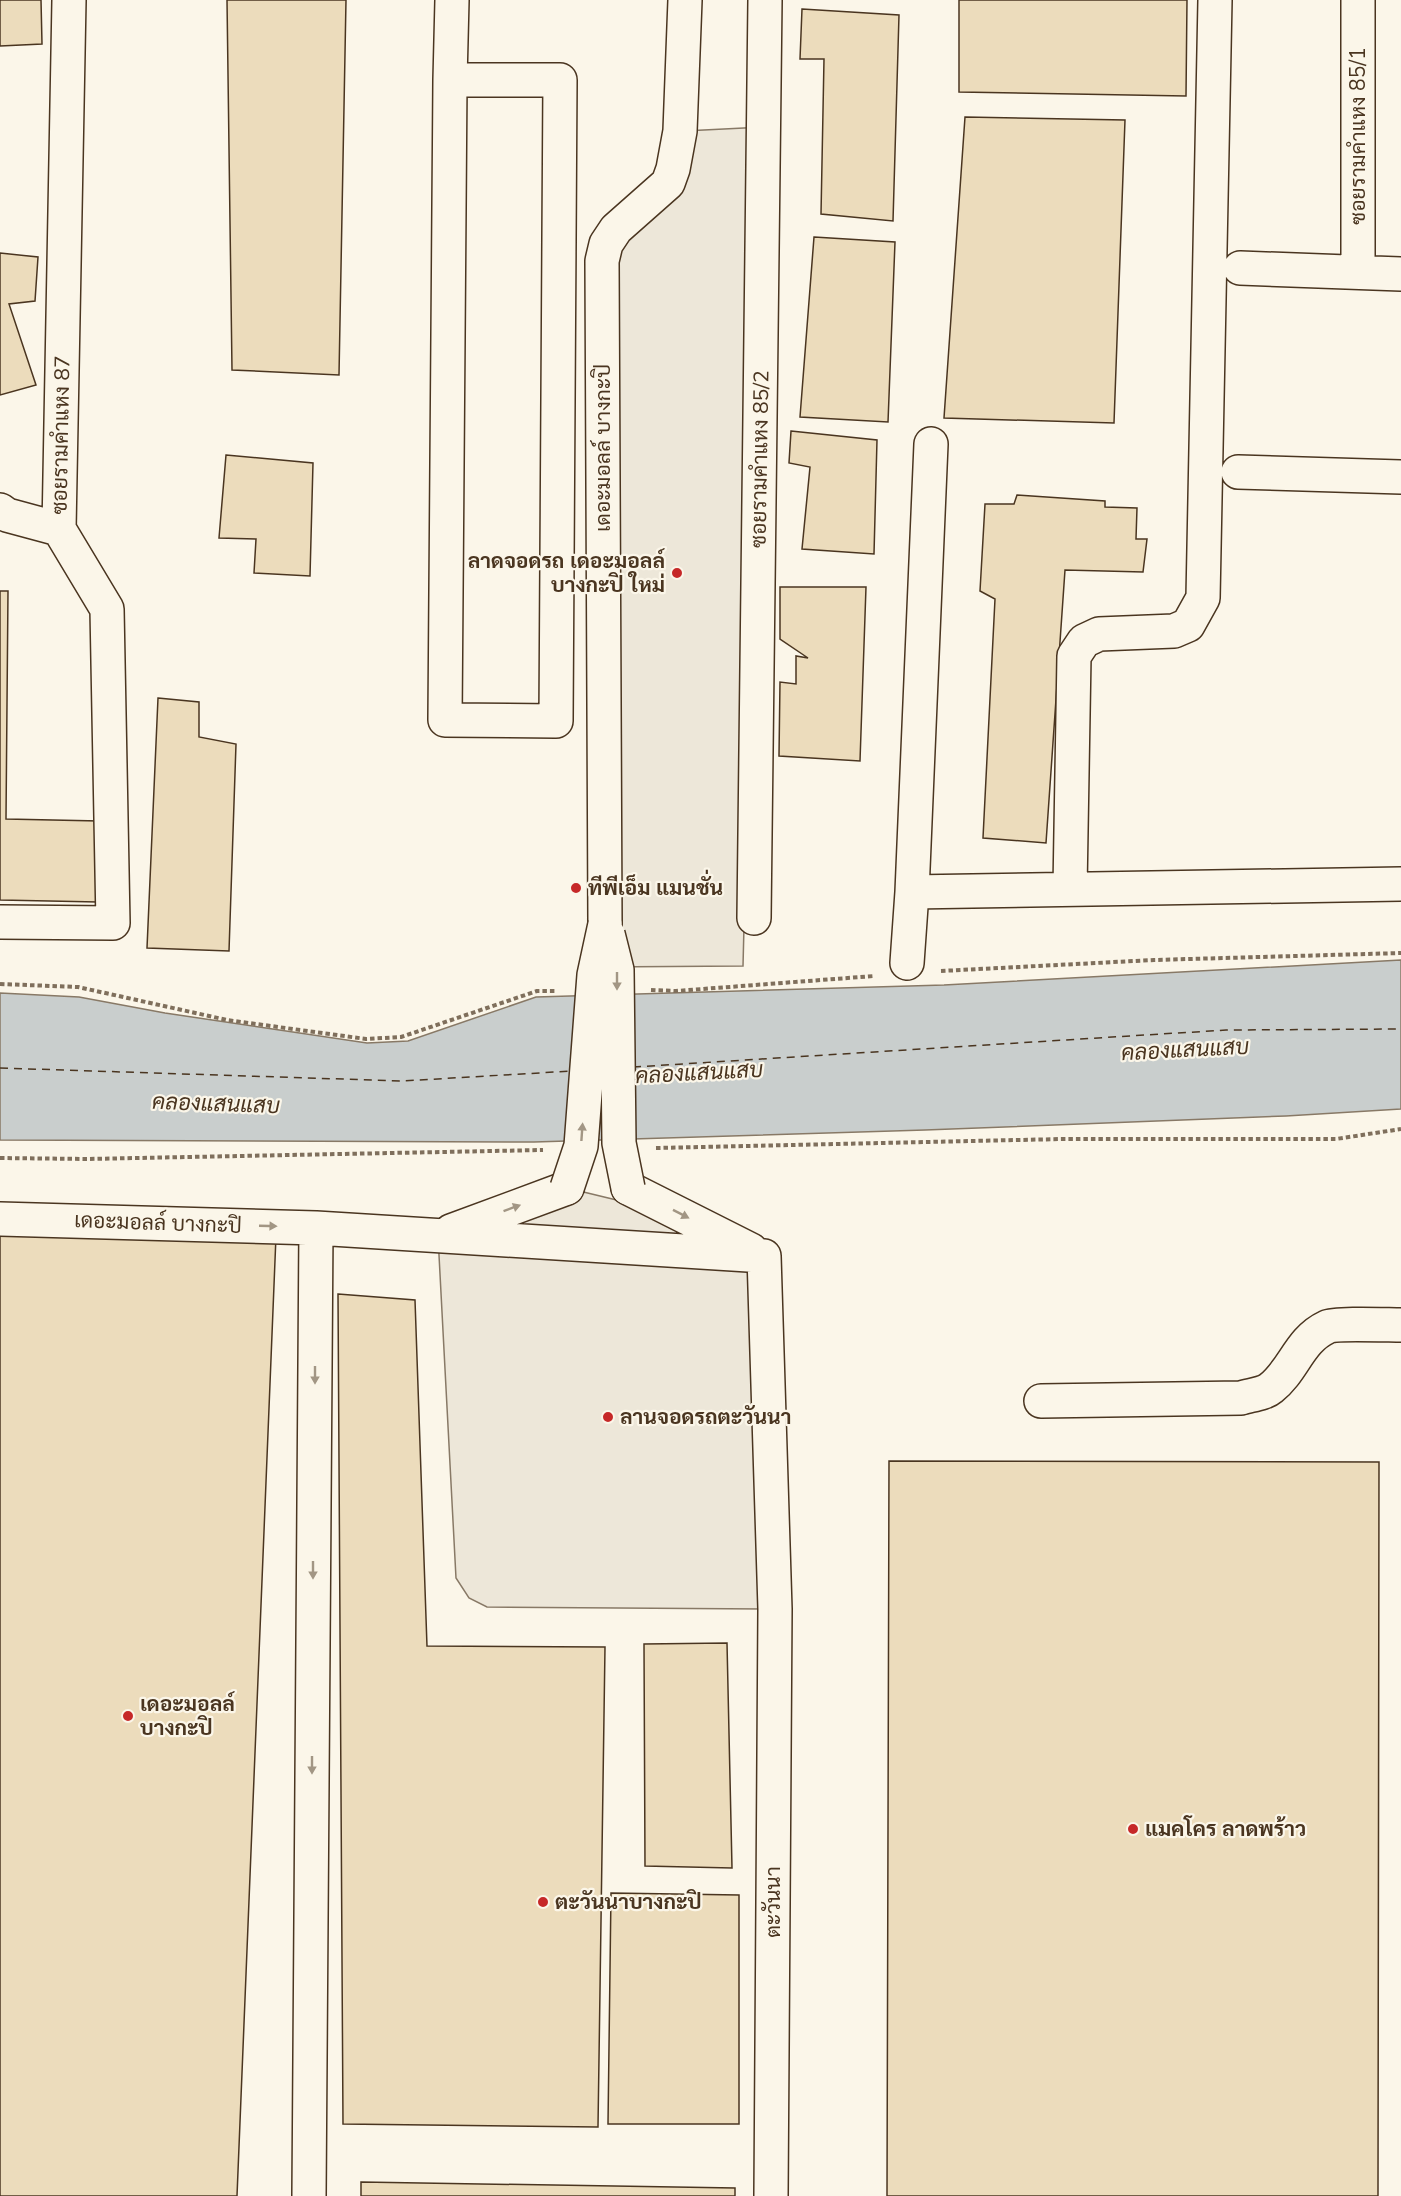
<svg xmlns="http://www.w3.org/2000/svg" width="1401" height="2196" font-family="'Nunito Sans',Sarabun,sans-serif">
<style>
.parking{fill:#ede7d9;stroke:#887966;stroke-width:1.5}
.water{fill:#c9cecd;stroke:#887966;stroke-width:1.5}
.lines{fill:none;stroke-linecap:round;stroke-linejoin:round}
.ferry{stroke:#4a3520;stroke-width:1.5;stroke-dasharray:8 6;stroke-linecap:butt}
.building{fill:#ecdcbc;stroke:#4a3520;stroke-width:1.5}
.minor-casing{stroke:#4a3520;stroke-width:36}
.path{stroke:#7f6f5c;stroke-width:4;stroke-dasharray:4.5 3;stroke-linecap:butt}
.minor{stroke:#fbf6e9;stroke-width:33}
.minor-bridge-casing{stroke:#4a3520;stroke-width:36;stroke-linecap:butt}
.minor-bridge{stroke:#fbf6e9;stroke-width:33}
.oneway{fill:#a29684}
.poi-dot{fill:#c62828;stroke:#fbf6e9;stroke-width:2}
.labels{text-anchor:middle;stroke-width:4.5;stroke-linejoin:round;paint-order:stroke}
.street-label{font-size:21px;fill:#4a3520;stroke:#fbf6e9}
.poi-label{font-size:21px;font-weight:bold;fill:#4a3520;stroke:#fbf6e9;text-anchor:start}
.water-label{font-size:22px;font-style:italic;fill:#4a3520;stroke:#fbf6e9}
</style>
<rect width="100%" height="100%" fill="#fbf6e9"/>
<path class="parking" d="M 764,127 L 743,966 L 598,967 L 604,254 L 684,131 Z
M 567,1188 L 736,1229 L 764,1256 L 775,1609 L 487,1607 L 469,1598 L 456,1578 L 438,1236 Z"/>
<path class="water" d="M 1401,960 L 1401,1109 L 1286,1116 L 925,1130 L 534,1142 L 0,1140 L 0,993 L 79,997 L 165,1013 L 367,1043 L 408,1041 L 536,997 L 944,985 Z"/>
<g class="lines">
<path class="ferry" d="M 633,1067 L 1226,1030 L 1401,1029
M 0,1068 L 402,1081 L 572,1071"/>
</g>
<path class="building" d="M 0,0 L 41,0 L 42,44 L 0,46 Z
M 227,0 L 346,0 L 339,375 L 232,370 Z
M 959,0 L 1187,0 L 1186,96 L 959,92 Z
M 802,9 L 899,15 L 893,221 L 821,214 L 824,59 L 800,59 Z
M 965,117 L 1125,120 L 1114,423 L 944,418 Z
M 814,237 L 895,242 L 888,422 L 800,417 Z
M 0,253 L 38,257 L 35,301 L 9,304 L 36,385 L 0,395 Z
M 791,431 L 877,440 L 874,554 L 802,549 L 810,467 L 789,463 Z
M 226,455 L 313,463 L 310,576 L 254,573 L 256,539 L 219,538 Z
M 1017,495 L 1105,501 L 1105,507 L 1137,508 L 1136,539 L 1147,539 L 1143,572 L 1065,570 L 1046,843 L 983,838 L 995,599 L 980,591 L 985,504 L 1014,504 Z
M 780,587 L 866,587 L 860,761 L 779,756 L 780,682 L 796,684 L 796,656 L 808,658 L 780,639 Z
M 0,591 L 8,591 L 6,819 L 99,821 L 98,902 L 0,900 Z
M 158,698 L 199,702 L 199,737 L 236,744 L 229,951 L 147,948 Z
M 0,1233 L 276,1236 L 237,2196 L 0,2196 Z
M 338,1294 L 415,1300 L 427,1646 L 605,1647 L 598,2127 L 343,2124 Z
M 889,1461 L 1379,1462 L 1378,2196 L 887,2196 Z
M 727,1643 L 732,1868 L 645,1866 L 644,1644 Z
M 611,1893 L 739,1895 L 739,2124 L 608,2124 Z
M 361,2182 L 735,2188 L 735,2196 L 361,2196 Z"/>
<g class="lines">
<defs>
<path id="minor" d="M 450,80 L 560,80 L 556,721 L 445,720 L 450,80 L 452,0
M 1240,268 L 1401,274
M 1358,272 L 1358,0
M 931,444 L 912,892 L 1401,884
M 1238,472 L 1401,477
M 0,510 L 7,515 L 59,529
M 1070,889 L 1074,656 L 1084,641 L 1099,634 L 1174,631 L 1188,625 L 1203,598 L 1215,0
M 754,918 L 765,0
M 0,922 L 113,923 L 107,609 L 59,529 L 69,0
M 605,924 L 602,261 L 606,244 L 616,229 L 668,183 L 673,169 L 680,131 L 685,0
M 907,963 L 912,892
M 628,1188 L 751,1250
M 0,1219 L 316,1228 L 309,2196
M 316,1228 L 764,1256
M 451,1231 L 567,1188
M 764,1256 L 775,1609 L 771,2196
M 1041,1401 L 1241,1398 C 1250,1395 1264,1394 1271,1388 C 1294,1370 1299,1340 1327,1327 C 1336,1323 1387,1325 1401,1325"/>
</defs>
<use href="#minor" class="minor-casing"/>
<path class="path" d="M 941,971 L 1154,960 L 1401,953
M 0,984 L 78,987 L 227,1020 L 366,1039 L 401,1037 L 537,991 L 557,991
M 651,990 L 676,991 L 874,976
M 656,1148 L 1063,1139 L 1336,1139 L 1401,1129
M 0,1158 L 87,1159 L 543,1150"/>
<use href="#minor" class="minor"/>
<defs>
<path id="minor-bridge" d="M 608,934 L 617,970 L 619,1143 L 628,1188
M 567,1188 L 581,1146 L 594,975 L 605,924"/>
</defs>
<use href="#minor-bridge" class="minor-bridge-casing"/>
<use href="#minor-bridge" class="minor-bridge"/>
</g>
<defs><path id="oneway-solid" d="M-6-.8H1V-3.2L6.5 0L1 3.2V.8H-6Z" transform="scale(1.5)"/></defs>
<g class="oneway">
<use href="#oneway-solid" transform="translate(617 981) rotate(90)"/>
<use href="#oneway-solid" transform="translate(582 1132) rotate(-86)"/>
<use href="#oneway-solid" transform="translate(512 1208) rotate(-20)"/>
<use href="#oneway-solid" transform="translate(681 1214) rotate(27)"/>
<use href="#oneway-solid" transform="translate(268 1226) rotate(2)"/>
<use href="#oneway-solid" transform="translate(315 1375) rotate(90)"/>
<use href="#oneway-solid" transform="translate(313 1570) rotate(90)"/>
<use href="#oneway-solid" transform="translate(312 1765) rotate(90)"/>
</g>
<g class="poi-dot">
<circle cx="677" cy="573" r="6"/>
<circle cx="576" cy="888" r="6"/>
<circle cx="608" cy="1417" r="6"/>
<circle cx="128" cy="1716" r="6"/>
<circle cx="1133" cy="1829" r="6"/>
<circle cx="543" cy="1902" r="6"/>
</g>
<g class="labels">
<g class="street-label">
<text transform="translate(1358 136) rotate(-90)" y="7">ซอยรามคำแหง 85/1</text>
<text transform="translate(61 435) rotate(-89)" y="7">ซอยรามคำแหง 87</text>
<text transform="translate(603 448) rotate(-90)" y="7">เดอะมอลล์ บางกะปิ</text>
<text transform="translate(760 459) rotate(-89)" y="7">ซอยรามคำแหง 85/2</text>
<text transform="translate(158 1223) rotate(2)" y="7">เดอะมอลล์ บางกะปิ</text>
<text transform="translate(773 1902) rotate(-90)" y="7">ตะวันนา</text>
</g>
<g class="poi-label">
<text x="665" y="568" text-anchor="end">ลาดจอดรถ เดอะมอลล์<tspan x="665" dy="24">บางกะปิ ใหม่</tspan></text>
<text x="588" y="895">ทีพีเอ็ม แมนชั่น</text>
<text x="620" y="1424">ลานจอดรถตะวันนา</text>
<text x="140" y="1711">เดอะมอลล์<tspan x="140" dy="24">บางกะปิ</tspan></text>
<text x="1145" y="1836">แมคโคร ลาดพร้าว</text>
<text x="555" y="1909">ตะวันนาบางกะปิ</text>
</g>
<g class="water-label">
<text transform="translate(1185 1049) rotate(-3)" y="8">คลองแสนแสบ</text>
<text transform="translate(699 1072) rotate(-3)" y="8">คลองแสนแสบ</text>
<text transform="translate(216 1103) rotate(2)" y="8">คลองแสนแสบ</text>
</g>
</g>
</svg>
